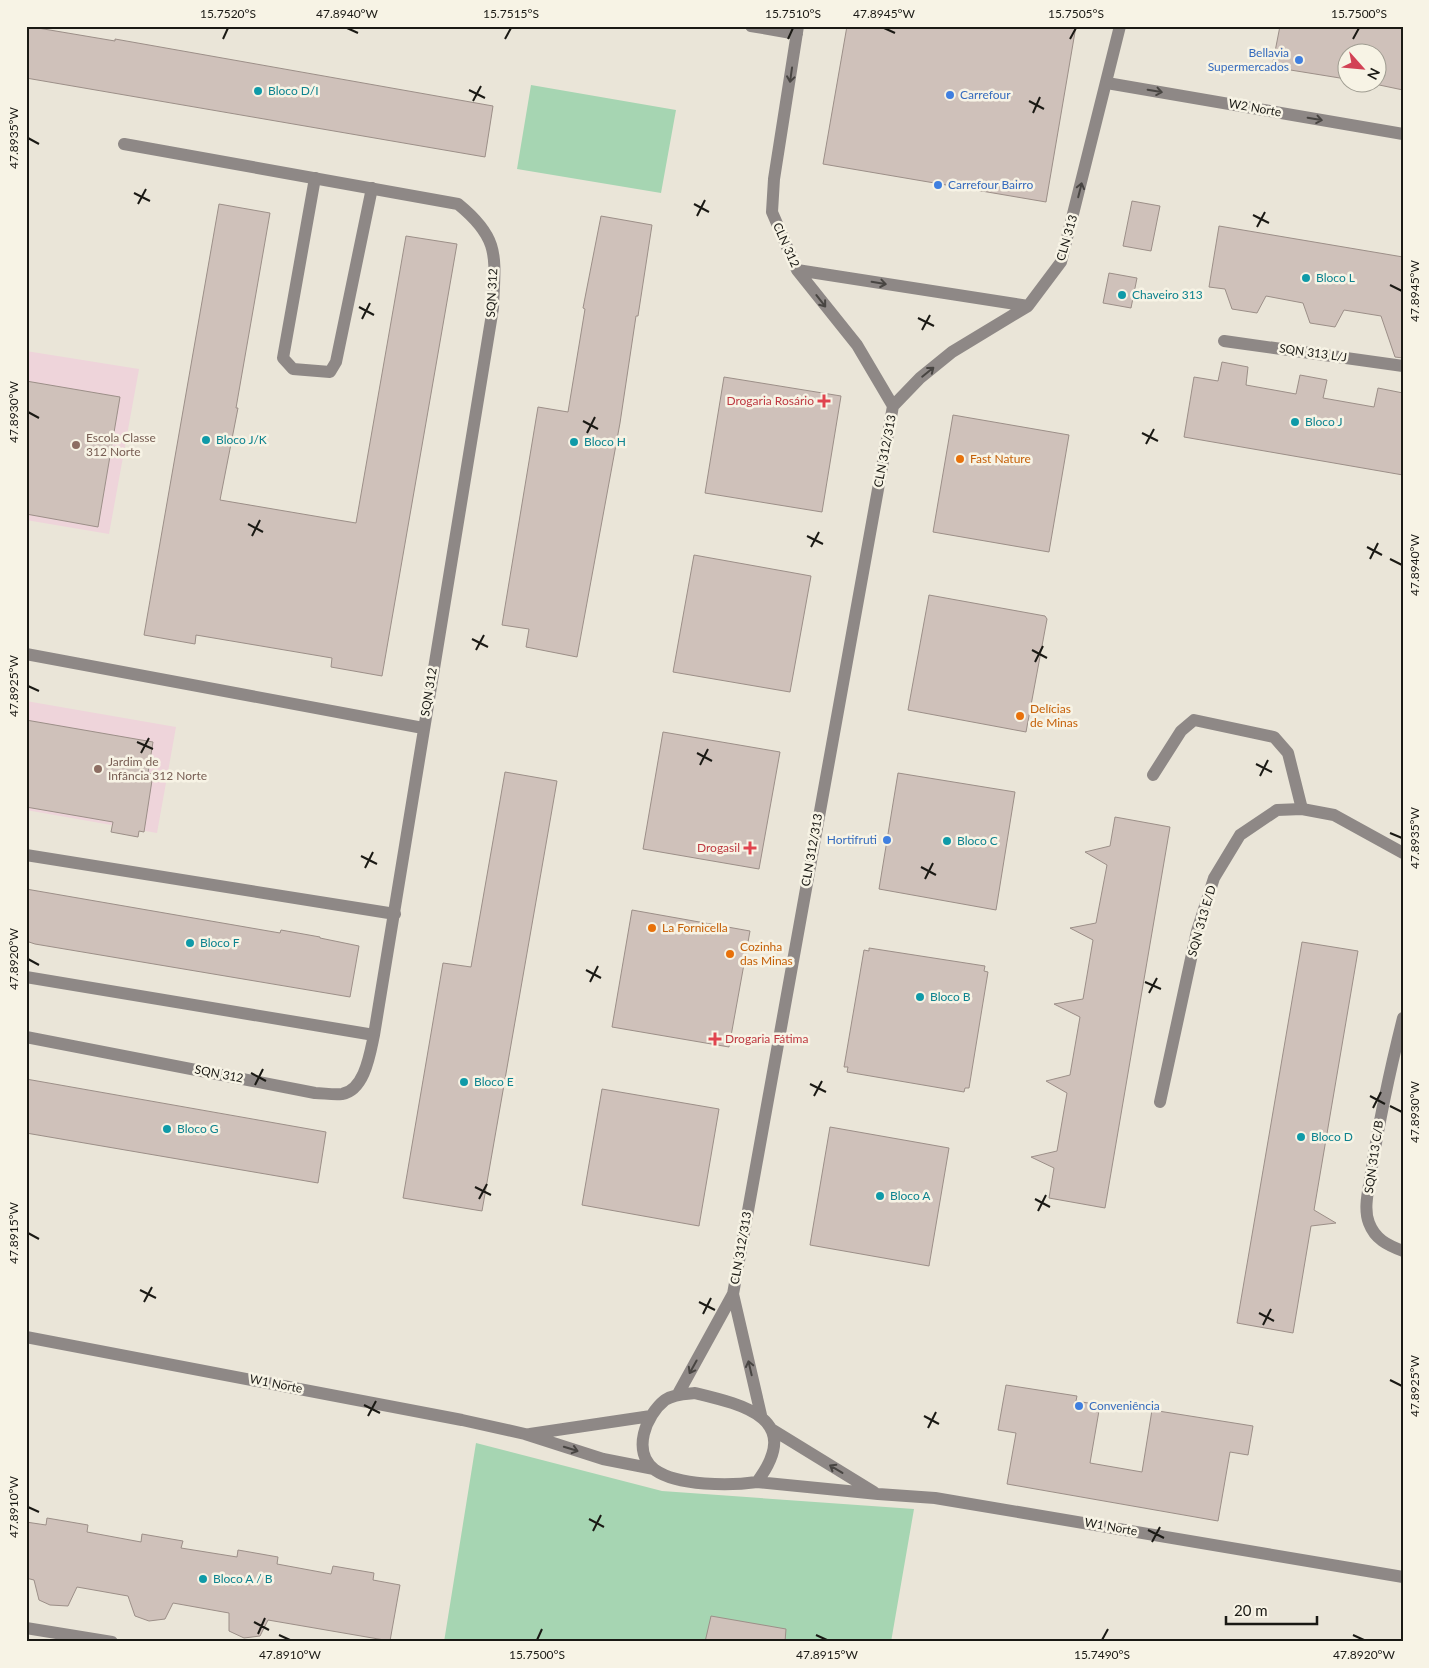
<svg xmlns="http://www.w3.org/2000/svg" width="1429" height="1668" font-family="Lato,sans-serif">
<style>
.education{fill:#eed4da}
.green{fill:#a6d5b2}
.building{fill:#cfc1ba;stroke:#9c8f88}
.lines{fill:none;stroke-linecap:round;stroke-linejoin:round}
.service{stroke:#8e8886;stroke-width:12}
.minor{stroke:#8e8886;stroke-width:12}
.tertiary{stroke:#8e8886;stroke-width:12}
.oneway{stroke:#484542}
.ticks{fill:none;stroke:#1a1914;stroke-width:2}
.shop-dot{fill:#3f7fe0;stroke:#f7f3e5;stroke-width:2}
.culture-dot{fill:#0f9aa8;stroke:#f7f3e5;stroke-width:2}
.health-dot{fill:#e0444e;stroke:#f7f3e5;stroke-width:2}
.education-dot{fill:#8d6e63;stroke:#f7f3e5;stroke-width:2}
.food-dot{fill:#e8710a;stroke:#f7f3e5;stroke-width:2}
.labels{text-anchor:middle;stroke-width:5;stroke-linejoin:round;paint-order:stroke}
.shop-label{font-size:12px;fill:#366cbe;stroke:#f7f3e5;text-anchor:start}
.culture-label{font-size:12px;fill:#0d838f;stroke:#f7f3e5;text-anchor:start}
.street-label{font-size:12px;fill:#1a1914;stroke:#f7f3e5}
.health-label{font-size:12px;fill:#be3a42;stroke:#f7f3e5;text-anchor:end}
.education-label{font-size:12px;fill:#785e54;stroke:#f7f3e5;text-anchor:start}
.food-label{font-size:12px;fill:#c56008;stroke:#f7f3e5;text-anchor:start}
.neatline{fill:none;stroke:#1a1914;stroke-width:2}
.ticks-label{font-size:12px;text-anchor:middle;fill:#1a1914}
</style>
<rect width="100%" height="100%" fill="#eae5d8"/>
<path class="education" d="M 26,351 L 139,369 L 109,534 L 26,520 Z
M 26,701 L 176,727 L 157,833 L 26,810 Z"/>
<path class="green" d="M 531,85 L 676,110 L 661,193 L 517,169 Z
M 476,1443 L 662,1491 L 914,1509 L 891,1642 L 444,1642 Z"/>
<path class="building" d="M 26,26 L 115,41 L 115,39 L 493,106 L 485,157 L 26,78 Z
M 847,26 L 1076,26 L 1046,202 L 823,164 Z
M 1280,26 L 1403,26 L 1403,90 L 1365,82 L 1376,82 L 1376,52 L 1346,52 L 1346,79 L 1272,67 Z
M 1132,201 L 1160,206 L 1151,251 L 1123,246 Z
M 219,204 L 270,213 L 236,408 L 238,408 L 220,500 L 326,518 L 356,523 L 406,236 L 457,244 L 382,676 L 331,667 L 332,658 L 196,635 L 195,644 L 144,635 Z
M 601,216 L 652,225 L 638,316 L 636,316 L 620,423 L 577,657 L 526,647 L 529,629 L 502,625 L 538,407 L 568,412 L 585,309 L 583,308 Z
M 1219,226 L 1403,257 L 1403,358 L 1395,357 L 1381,316 L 1344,310 L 1335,327 L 1310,323 L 1303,303 L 1266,296 L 1257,313 L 1232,309 L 1225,289 L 1209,287 Z
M 1109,273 L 1137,278 L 1131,308 L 1103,303 Z
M 1222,362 L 1248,367 L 1246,385 L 1296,394 L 1300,375 L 1327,380 L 1323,398 L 1374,407 L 1378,388 L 1403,393 L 1403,475 L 1184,437 L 1194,377 L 1218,381 Z
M 724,377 L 841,396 L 822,512 L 705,493 Z
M 26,381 L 120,397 L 98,527 L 26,514 Z
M 953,415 L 1069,435 L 1049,552 L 933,532 Z
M 694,555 L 811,576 L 790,692 L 673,672 Z
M 929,595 L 1045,616 L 1047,619 L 1026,732 L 908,710 Z
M 26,720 L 153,742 L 148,773 L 153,774 L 144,832 L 139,831 L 138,837 L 111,832 L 113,822 L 26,807 Z
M 663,732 L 780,752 L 759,869 L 643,849 Z
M 505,772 L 557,781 L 482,1211 L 403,1198 L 443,963 L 471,967 Z
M 898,773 L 1015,792 L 996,910 L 879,889 Z
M 1115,817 L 1170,827 L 1105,1208 L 1049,1198 L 1054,1168 L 1031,1157 L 1057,1151 L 1067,1093 L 1046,1081 L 1070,1075 L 1080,1017 L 1054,1004 L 1083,999 L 1093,940 L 1070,928 L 1096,923 L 1107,865 L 1085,852 L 1110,846 Z
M 26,889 L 280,933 L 281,930 L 320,937 L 320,938 L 359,946 L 350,997 L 35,944 L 26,941 Z
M 632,910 L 750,931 L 729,1047 L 612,1027 Z
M 1302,942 L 1358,951 L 1314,1210 L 1336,1223 L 1311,1226 L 1293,1333 L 1237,1323 Z
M 869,948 L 985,966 L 984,971 L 988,972 L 969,1088 L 965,1088 L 964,1092 L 847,1072 L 848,1067 L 844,1067 L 864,950 L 869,951 Z
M 26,1079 L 326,1132 L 318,1183 L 26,1133 Z
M 602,1089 L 719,1109 L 699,1226 L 582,1205 Z
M 830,1127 L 949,1148 L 929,1266 L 810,1245 Z
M 1006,1385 L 1077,1396 L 1076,1401 L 1100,1405 L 1090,1463 L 1142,1472 L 1152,1410 L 1253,1426 L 1248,1455 L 1230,1452 L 1218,1521 L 1007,1484 L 1016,1433 L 998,1430 Z
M 47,1518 L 88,1525 L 87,1532 L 141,1542 L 142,1534 L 183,1541 L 181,1548 L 237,1557 L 238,1550 L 278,1557 L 277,1564 L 331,1574 L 333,1566 L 374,1573 L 373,1580 L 400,1585 L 390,1641 L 268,1620 L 260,1636 L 244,1638 L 229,1631 L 229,1613 L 173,1603 L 165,1619 L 149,1621 L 135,1616 L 128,1596 L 77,1587 L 68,1606 L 50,1605 L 39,1600 L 34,1580 L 26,1578 L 26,1522 L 46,1525 Z
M 711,1616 L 786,1629 L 785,1642 L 705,1642 Z"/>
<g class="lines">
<path class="service" d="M 315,178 L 283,358 L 293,369 L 330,372 L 336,362 L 372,188
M 1153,775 L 1181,731 L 1194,720 L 1274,737 L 1288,753 L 1302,809
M 26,855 L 395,914"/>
<path class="minor" d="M 1224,341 L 1403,366
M 26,654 L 423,728
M 26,977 L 374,1035
M 1403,1018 C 1390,1070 1379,1121 1371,1173 C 1369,1188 1363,1208 1369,1223 C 1375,1239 1387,1245 1403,1251
M 26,1037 L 315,1093 C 323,1093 333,1095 342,1094 C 365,1090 370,1053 374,1035 L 493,308 C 495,257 501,239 458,204 L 124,144
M 1160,1102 L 1197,931 L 1214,878 L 1240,835 L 1277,810 L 1302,809 L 1334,815 L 1403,853
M 26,1628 L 112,1642"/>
<path class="tertiary" d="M 751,26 L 797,34
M 798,26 L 774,179 L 772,212 L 797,270 L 857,345 L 893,406
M 1107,83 L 1403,134
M 797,270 L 1028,306
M 893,406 L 920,378 L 952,352 L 1028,306 L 1061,262 L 1120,26
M 733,1294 L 761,1415
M 26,1337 L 462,1420 L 525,1434 L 603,1459 L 654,1469
M 695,1393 C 745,1405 804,1419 757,1482 C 730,1486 678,1486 655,1470 C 631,1452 646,1415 665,1400 C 674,1394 685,1394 695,1393 Z
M 678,1394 L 733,1294 L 893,406
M 773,1430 L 874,1492
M 530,1434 L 651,1416
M 757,1482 L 878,1494 L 935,1498 L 1403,1577"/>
</g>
<defs><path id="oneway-shaft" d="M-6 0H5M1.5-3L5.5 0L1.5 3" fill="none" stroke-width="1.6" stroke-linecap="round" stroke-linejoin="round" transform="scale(1.25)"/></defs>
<g class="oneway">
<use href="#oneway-shaft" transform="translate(791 75) rotate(98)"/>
<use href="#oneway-shaft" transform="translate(1155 91) rotate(10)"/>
<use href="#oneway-shaft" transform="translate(1315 119) rotate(10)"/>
<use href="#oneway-shaft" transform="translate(1080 190) rotate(-76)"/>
<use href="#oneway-shaft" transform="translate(879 283) rotate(9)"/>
<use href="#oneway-shaft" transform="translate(821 301) rotate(52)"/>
<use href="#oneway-shaft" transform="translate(928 372) rotate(-39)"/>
<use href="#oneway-shaft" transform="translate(693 1367) rotate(119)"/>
<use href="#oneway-shaft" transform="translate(750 1368) rotate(-103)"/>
<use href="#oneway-shaft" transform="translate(571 1449) rotate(17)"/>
<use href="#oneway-shaft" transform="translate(836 1469) rotate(-149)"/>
</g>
<path class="ticks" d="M 347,28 L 358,33M 884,28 L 895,33M 223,39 L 228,28M 505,39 L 511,28M 788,39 L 793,28M 1070,39 L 1076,28M 1353,39 L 1359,28M 469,90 L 485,98M 473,101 L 481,86M 1029,101 L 1044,109M 1033,113 L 1040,97M 28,138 L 39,144M 134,193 L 150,201M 138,204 L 146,189M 694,204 L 709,212M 1253,215 L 1269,223M 697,216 L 705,200M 1257,227 L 1265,212M 1390,285 L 1402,291M 359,307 L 374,315M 918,318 L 934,326M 362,319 L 370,303M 922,330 L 930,315M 28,412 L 39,418M 583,421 L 598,429M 587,433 L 595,417M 1142,433 L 1158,441M 1146,444 L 1154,429M 248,524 L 263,532M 252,536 L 260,520M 807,536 L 823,544M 811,547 L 819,532M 1367,547 L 1382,555M 1370,559 L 1378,543M 1390,559 L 1402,565M 472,639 L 488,647M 476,650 L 484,635M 1032,650 L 1047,658M 1035,662 L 1043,646M 28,686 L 39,691M 137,742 L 153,749M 141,753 L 149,738M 697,753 L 712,761M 1256,764 L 1272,772M 700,765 L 708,749M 1260,776 L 1268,760M 1390,833 L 1402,838M 361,856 L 377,864M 921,867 L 936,875M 365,868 L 373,852M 925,879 L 933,863M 28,959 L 39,965M 586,970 L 601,978M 590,982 L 598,966M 1145,982 L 1161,989M 1149,993 L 1157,978M 251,1073 L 266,1081M 810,1084 L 826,1092M 255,1085 L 263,1069M 814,1096 L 822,1081M 1370,1096 L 1385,1104M 1390,1106 L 1402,1112M 1373,1108 L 1381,1092M 475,1187 L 491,1195M 479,1199 L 487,1184M 1035,1199 L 1050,1207M 1038,1211 L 1046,1195M 28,1233 L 39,1239M 140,1290 L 156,1298M 144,1302 L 152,1287M 699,1302 L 715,1310M 1259,1313 L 1274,1321M 703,1314 L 711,1298M 1263,1325 L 1271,1309M 1390,1380 L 1402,1386M 364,1405 L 380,1413M 368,1416 L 376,1401M 924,1416 L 939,1424M 928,1428 L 936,1412M 28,1507 L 39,1512M 589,1519 L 604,1527M 1148,1530 L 1164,1538M 593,1531 L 601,1515M 1152,1542 L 1160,1527M 254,1622 L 269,1630M 258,1634 L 265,1618M 279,1635 L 290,1640M 816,1635 L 827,1640M 1353,1635 L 1364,1640M 537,1640 L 542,1629M 1102,1640 L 1108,1629"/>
<g class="shop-dot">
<circle cx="1299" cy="60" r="5"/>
<circle cx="950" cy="95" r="5"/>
<circle cx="938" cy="185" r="5"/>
<circle cx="887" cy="840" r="5"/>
<circle cx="1079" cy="1406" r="5"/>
</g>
<g class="culture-dot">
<circle cx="258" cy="91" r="5"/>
<circle cx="1306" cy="278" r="5"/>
<circle cx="1122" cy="295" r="5"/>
<circle cx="1295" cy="422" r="5"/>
<circle cx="206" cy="440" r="5"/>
<circle cx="574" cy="442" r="5"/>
<circle cx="947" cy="841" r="5"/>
<circle cx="190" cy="943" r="5"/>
<circle cx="920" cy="997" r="5"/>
<circle cx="464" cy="1082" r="5"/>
<circle cx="167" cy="1129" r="5"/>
<circle cx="1301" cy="1137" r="5"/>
<circle cx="880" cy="1196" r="5"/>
<circle cx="203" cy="1579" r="5"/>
</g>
<g class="health-dot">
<path d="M821.5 393.5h5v5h5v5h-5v5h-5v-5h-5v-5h5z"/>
<path d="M747.5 840.5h5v5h5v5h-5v5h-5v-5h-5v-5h5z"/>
<path d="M712.5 1031.5h5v5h5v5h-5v5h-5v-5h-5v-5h5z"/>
</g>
<g class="education-dot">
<circle cx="76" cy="445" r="5"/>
<circle cx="98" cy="769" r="5"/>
</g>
<g class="food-dot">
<circle cx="960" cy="459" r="5"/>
<circle cx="1020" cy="716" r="5"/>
<circle cx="652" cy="928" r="5"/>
<circle cx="730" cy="954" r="5"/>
</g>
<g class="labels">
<g class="shop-label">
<text x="1289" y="57" text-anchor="end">Bellavia<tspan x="1289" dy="14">Supermercados</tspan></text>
<text x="960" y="99">Carrefour</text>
<text x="948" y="189">Carrefour Bairro</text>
<text x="877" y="844" text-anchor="end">Hortifruti</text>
<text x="1089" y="1410">Conveniência</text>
</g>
<g class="culture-label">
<text x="268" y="95">Bloco D/I</text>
<text x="1316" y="282">Bloco L</text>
<text x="1132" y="299">Chaveiro 313</text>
<text x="1305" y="426">Bloco J</text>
<text x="216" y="444">Bloco J/K</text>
<text x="584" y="446">Bloco H</text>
<text x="957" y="845">Bloco C</text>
<text x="200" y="947">Bloco F</text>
<text x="930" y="1001">Bloco B</text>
<text x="474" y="1086">Bloco E</text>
<text x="177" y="1133">Bloco G</text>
<text x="1311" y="1141">Bloco D</text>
<text x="890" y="1200">Bloco A</text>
<text x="213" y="1583">Bloco A / B</text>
</g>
<g class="street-label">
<text transform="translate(1255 108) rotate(10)" y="4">W2 Norte</text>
<text transform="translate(1067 238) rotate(-74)" y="4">CLN 313</text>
<text transform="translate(786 245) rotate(66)" y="4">CLN 312</text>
<text transform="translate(492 293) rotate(-87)" y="4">SQN 312</text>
<text transform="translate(1313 353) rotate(8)" y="4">SQN 313 L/J</text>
<text transform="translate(885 451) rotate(-79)" y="4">CLN 312/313</text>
<text transform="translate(429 692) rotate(-81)" y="4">SQN 312</text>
<text transform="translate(812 850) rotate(-80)" y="4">CLN 312/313</text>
<text transform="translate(1202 921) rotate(-74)" y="4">SQN 313 E/D</text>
<text transform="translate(219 1074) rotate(11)" y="4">SQN 312</text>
<text transform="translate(1374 1157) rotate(-82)" y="4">SQN 313 C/B</text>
<text transform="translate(741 1248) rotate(-80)" y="4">CLN 312/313</text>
<text transform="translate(276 1384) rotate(11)" y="4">W1 Norte</text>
<text transform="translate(1111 1527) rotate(10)" y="4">W1 Norte</text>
</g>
<g class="health-label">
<text x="814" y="405">Drogaria Rosário</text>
<text x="740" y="852">Drogasil</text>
<text x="725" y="1043" text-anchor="start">Drogaria Fátima</text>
</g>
<g class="education-label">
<text x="86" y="442">Escola Classe<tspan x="86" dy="14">312 Norte</tspan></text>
<text x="108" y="766">Jardim de<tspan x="108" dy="14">Infância 312 Norte</tspan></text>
</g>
<g class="food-label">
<text x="970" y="463">Fast Nature</text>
<text x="1030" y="713">Delícias<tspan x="1030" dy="14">de Minas</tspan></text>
<text x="662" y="932">La Fornicella</text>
<text x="740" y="951">Cozinha<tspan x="740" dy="14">das Minas</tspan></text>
</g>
</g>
<rect width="1429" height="1668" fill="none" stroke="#f7f3e5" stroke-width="55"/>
<g transform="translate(1362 68) rotate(117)"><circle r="24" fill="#f7f3e5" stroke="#9f9c91"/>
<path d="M0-4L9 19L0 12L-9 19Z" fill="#d24155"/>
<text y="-8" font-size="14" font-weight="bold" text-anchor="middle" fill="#1a1914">N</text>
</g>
<path d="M1226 1616v8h91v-8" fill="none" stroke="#1a1914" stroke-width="2.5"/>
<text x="1234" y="1616" font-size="15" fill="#1a1914" stroke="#f7f3e5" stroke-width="4" paint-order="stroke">20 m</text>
<rect x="28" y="28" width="1374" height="1612" class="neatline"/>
<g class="ticks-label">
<text x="228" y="18">15.7520°S</text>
<text x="347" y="18">47.8940°W</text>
<text x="511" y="18">15.7515°S</text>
<text x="793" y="18">15.7510°S</text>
<text x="884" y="18">47.8945°W</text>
<text x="1076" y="18">15.7505°S</text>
<text x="1359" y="18">15.7500°S</text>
<text transform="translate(14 138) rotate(-90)" y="4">47.8935°W</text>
<text transform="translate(1415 291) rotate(-90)" y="4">47.8945°W</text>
<text transform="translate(14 412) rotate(-90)" y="4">47.8930°W</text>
<text transform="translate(1415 565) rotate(-90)" y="4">47.8940°W</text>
<text transform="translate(14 686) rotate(-90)" y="4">47.8925°W</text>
<text transform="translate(1415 838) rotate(-90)" y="4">47.8935°W</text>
<text transform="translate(14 959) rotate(-90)" y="4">47.8920°W</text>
<text transform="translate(1415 1112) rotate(-90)" y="4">47.8930°W</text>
<text transform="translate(14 1233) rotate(-90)" y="4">47.8915°W</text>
<text transform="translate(1415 1386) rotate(-90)" y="4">47.8925°W</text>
<text transform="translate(14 1507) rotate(-90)" y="4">47.8910°W</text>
<text x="290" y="1659">47.8910°W</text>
<text x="537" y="1659">15.7500°S</text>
<text x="827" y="1659">47.8915°W</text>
<text x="1102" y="1659">15.7490°S</text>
<text x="1364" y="1659">47.8920°W</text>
</g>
</svg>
